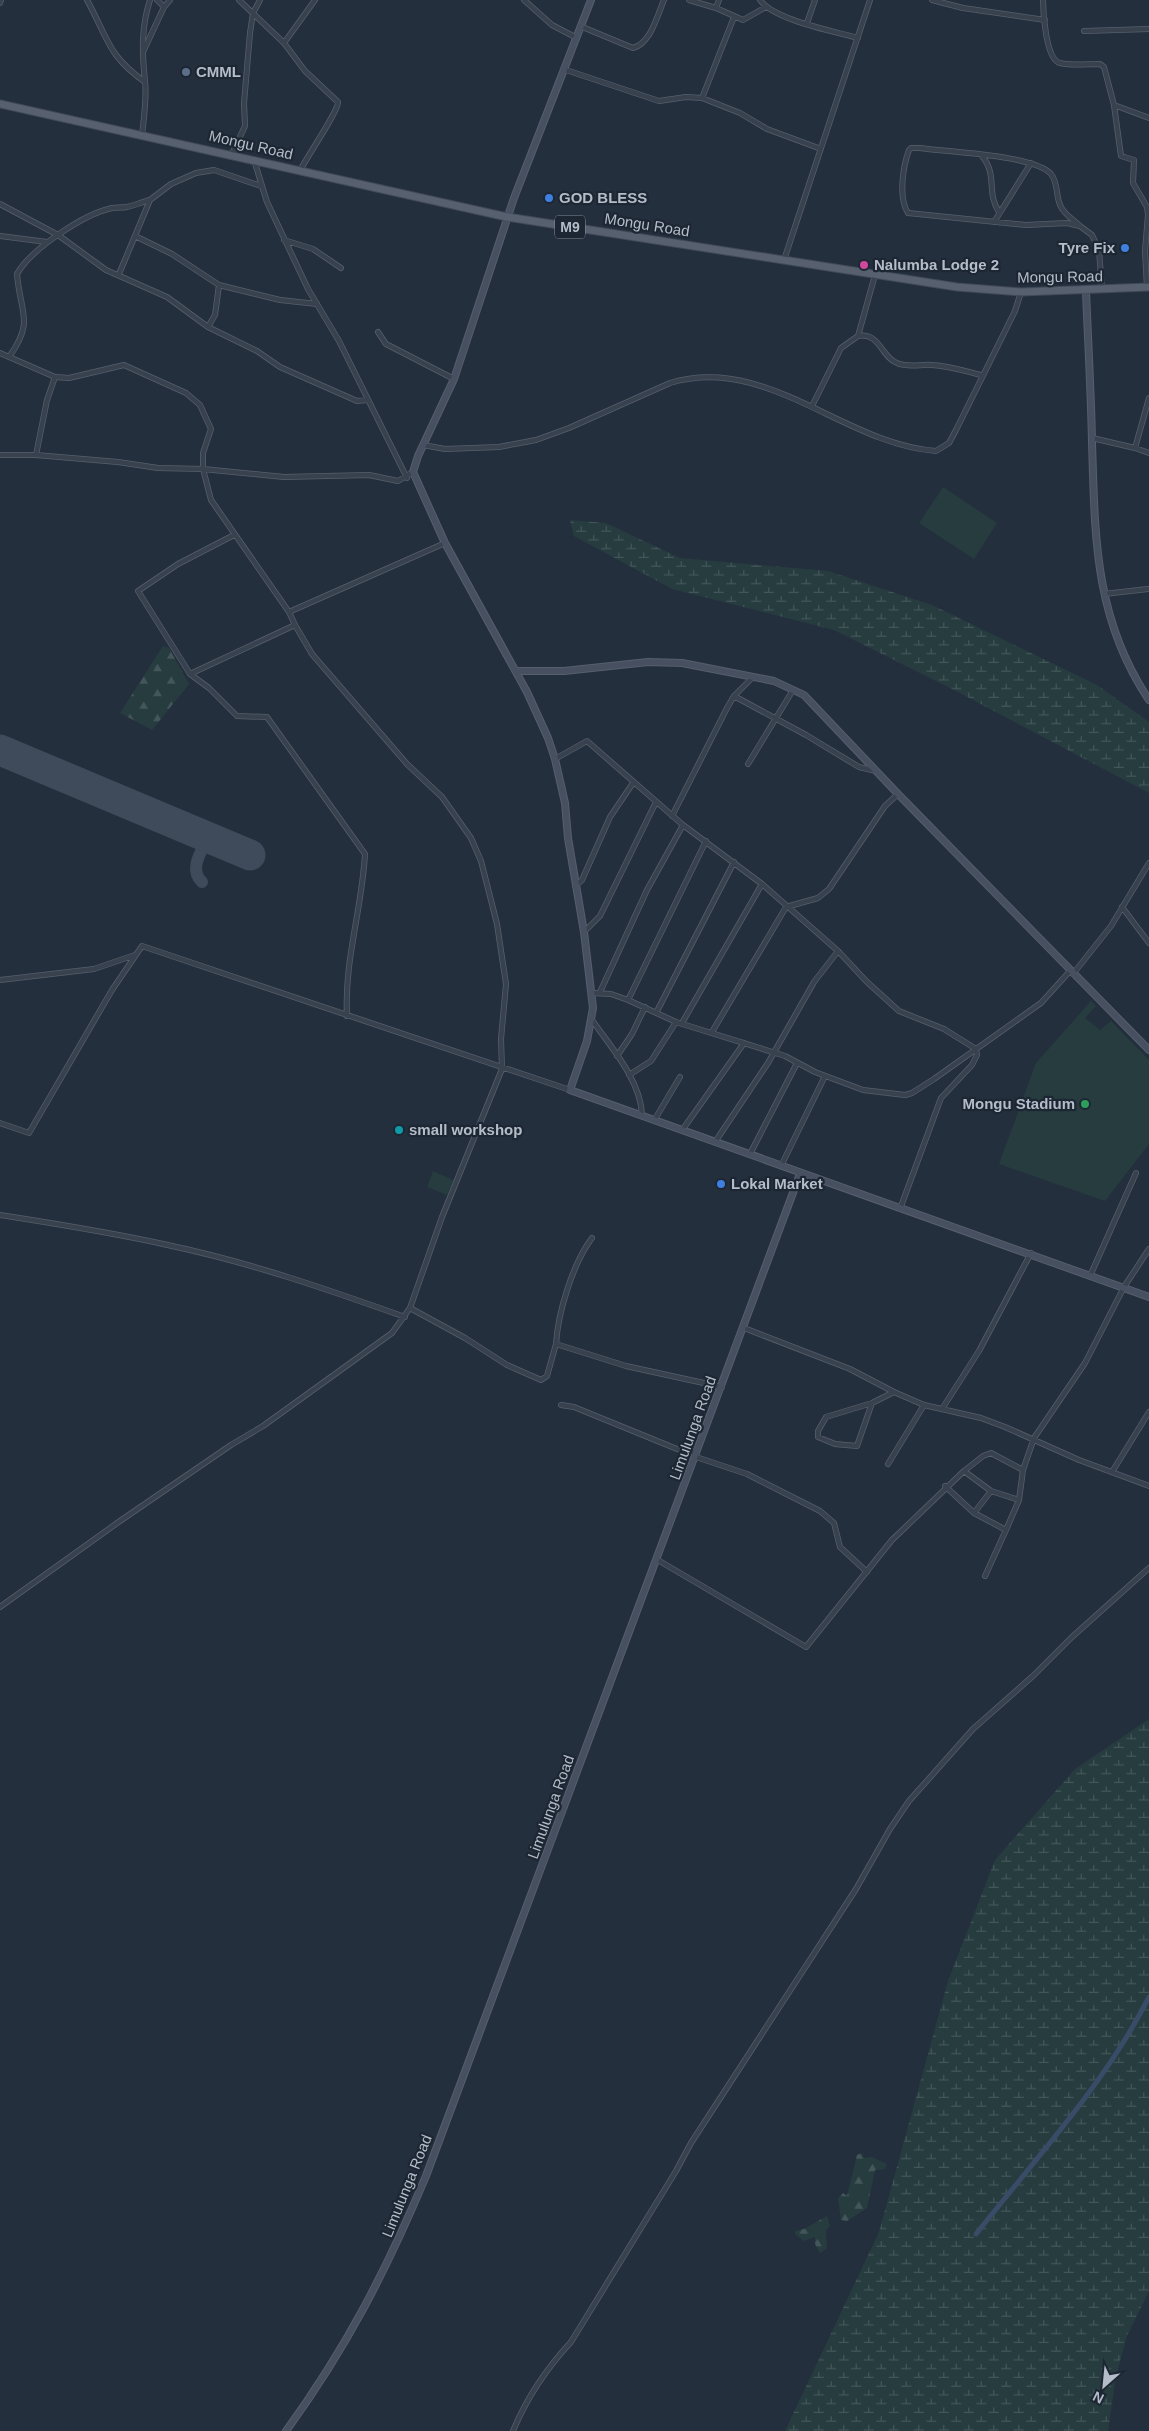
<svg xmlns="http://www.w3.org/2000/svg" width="1149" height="2431" font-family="Arial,sans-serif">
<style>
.green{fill:#263c3f}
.forest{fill:url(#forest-firs)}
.wetland{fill:url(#wetland-marsh)}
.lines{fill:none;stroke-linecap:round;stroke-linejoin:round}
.canal{stroke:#394c67;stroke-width:5}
.taxiway{stroke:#3f4a5a;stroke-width:12}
.runway{stroke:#3f4a5a;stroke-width:31}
.street-casing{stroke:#565f6c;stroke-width:6}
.secondary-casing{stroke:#565f6c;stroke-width:8}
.primary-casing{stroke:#414a57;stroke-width:9}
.street{stroke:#38414e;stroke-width:4.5}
.secondary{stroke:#465061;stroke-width:6}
.primary{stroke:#56606e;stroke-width:7}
.service-dot{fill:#5c6f8a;stroke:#1d2633;stroke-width:2}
.shop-dot{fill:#3f7fe0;stroke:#1d2633;stroke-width:2}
.hotel-dot{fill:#d1479c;stroke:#1d2633;stroke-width:2}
.leisure-dot{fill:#2e9e5b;stroke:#1d2633;stroke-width:2}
.culture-dot{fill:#0f9aa8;stroke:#1d2633;stroke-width:2}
.labels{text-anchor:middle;stroke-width:4.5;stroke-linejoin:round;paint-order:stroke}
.shield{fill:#1d2633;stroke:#878f9c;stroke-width:1}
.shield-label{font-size:14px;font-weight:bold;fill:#b4bcc9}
.poi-label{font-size:15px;font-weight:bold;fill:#b4bcc9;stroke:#1d2633;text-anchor:start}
.street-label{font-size:15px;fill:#b4bcc9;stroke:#1d2633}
</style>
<defs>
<pattern id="forest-firs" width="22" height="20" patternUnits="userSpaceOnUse" patternTransform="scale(1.25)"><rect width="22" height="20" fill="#263c3f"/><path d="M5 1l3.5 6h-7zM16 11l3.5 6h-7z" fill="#435659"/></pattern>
<pattern id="wetland-marsh" width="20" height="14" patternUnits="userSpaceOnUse" patternTransform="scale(1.25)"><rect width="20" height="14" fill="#263c3f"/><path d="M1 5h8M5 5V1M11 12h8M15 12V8" fill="none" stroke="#435659"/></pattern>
</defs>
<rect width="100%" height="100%" fill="#242f3e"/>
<path class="green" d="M 943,487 L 997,523 L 974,559 L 919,523 Z
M 1091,1001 L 1096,1006 L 1085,1018 L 1100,1030 L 1111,1021 L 1149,1060 L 1149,1144 L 1105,1201 L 999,1164 L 1036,1063 Z
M 433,1171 L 453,1180 L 447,1195 L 427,1187 Z"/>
<path class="forest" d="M 163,646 L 169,648 L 189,684 L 152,730 L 120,713 Z
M 862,2153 L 864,2158 L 872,2157 L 887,2164 L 885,2169 L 875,2170 L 867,2208 L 847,2221 L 841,2220 L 838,2198 L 843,2193 L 847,2196 L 857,2155 Z
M 827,2216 L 830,2226 L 826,2230 L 827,2248 L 820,2253 L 815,2244 L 815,2237 L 804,2241 L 795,2234 L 795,2231 L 804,2229 Z"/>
<path class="wetland" d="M 570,520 L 606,523 L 680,558 L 828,571 L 932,605 L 1097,685 L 1149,722 L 1149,793 L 958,692 L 834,630 L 672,589 L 574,536 Z
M 1149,1719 L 1149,2291 L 1127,2336 L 1116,2376 L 1108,2431 L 785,2431 L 879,2232 L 948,1981 L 995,1860 L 1075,1769 Z"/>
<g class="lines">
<path class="canal" d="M 976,2234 C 1036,2158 1105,2084 1149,1997"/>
<path class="taxiway" d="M 202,882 C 188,869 202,851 208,837"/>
<path class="runway" d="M 0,750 L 250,855"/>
<defs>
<path id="street" d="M 87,0 C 108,38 107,55 145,82
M 157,0 L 164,7
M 239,0 L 284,43 L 305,71 L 338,102 C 339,110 306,158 300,171
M 524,0 L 552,25 L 575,37
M 689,0 L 716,8
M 719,0 L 716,8 L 743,20 L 766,7
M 760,0 C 774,20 833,31 858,38
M 932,0 L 963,8 L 1045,20
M 1043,0 C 1043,13 1046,60 1060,63 C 1072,66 1087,64 1100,64 L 1104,67 L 1114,105 L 1121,156 L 1134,160 L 1133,183 L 1147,207 L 1148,215 L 1145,251 L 1147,287
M 0,3 L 1,0
M 807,23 L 815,0
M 580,26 L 633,48 C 651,43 657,16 664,0
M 1084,31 L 1149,29
M 284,43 L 315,0
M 143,52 L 164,7 L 170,0
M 563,69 L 659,101 L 686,97 L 702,98 L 740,113 L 767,129 L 821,149
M 702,98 L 734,17
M 1114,105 L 1149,118
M 142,135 C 144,118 147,97 145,81 C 142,53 141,27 150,0
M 232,154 L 245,126 L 244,103 L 250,33 L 253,13 L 260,0
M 982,156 C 998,175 986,193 999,212
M 254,160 L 267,202 L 308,289 L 339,341 L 407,478
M 0,204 L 58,235 L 106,270 L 167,297 L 208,327 L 257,351 L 280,367 L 357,401 L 367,400
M 994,222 L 1031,163
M 1080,226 C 1074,220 1065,215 1061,207 C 1055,196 1059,184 1051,174 C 1035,155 947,152 920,148 L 911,148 L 909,150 C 903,166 898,198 908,213 L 1026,225 L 1067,223 L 1080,226 L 1092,235 L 1099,250 L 1102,290
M 0,236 L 47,242
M 135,236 L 172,254 L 219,285 L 280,300 L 317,304
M 284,240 L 313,249 L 341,268
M 784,260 L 870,0
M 119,274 L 150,200 L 171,184 L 196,173 L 214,170 L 261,186
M 208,327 L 215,315 L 219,285
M 378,332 L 386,344 L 454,379
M 858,336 C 880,332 881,357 897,363 C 908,368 921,364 932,365 C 949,366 965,371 981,375
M 0,353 L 55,377
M 9,357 C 35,321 20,313 17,274 C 31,249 84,214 112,208 C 117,207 122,208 127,207 C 135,205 142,202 150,200
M 812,406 L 841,348 L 858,336 L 875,275
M 1092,438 L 1135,448 L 1149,398
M 423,445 L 445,449 L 499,447 L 536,440 L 569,428 L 670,383 C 767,354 843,444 936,451 L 949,443 L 956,430 L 1015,311 L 1021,292
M 1135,448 L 1149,453
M 0,455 L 36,455 L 118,462 L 158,468 L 203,469 L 284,477 L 369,475 L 398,481 L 413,472
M 36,455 L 47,400 L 55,377 L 69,378 L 124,365 L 186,393 L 200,405 L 211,429 L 203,453 L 203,469 L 211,500 L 289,612 L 445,543
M 234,535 L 178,564 L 138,591 L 190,674 L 295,625 L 289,612
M 1104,594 L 1148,589
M 190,674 L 209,688 L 237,716 L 267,717 L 365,854 C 362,909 344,961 347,1016
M 734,696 L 806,735 L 859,767 L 876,771
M 555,759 L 587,741 L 683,825 L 762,884 L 838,951 L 867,982 L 899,1011 L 944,1029 L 976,1049 L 977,1055 L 972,1065 L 941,1098 L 900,1209
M 748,764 L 793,690
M 672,816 L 727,708 L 734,696 L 753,677
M 575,886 L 582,880 L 610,817 L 633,783
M 1122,907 L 1149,943
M 584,932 L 600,916 L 656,802
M 1073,974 L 1111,926 L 1149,863
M 0,980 L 94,969 L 135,955
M 600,992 L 647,890 L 683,825
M 592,993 L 611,994 L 628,1000 L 676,1022 L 785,1056 L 815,1072 L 863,1090 L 905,1095 L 912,1093 L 934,1079 L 1041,1003 L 1070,971
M 628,1000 L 706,841
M 656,1013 L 734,862
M 592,1020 C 611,1047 641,1081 642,1115
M 682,1023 L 762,884
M 712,1032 L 786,907 L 818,898 L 829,889 L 885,806 L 898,794
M 617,1056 L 632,1034 L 645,1007
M 629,1075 L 651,1061 L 676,1022
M 655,1119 L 680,1077
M 0,1123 L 29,1133 L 112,990 L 142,946 L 570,1090
M 683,1129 L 744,1043
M 715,1142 L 768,1063 L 814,982 L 838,951
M 750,1154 L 797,1063
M 781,1166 L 825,1076
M 0,1215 C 58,1224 115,1233 172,1246 C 252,1263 329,1290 405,1317
M 592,1238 C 573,1263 558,1312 556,1344 L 626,1366 L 722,1387
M 1090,1276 L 1136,1173
M 410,1308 L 465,1338 L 507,1365 L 541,1380 L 547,1376 L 556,1344
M 744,1328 L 850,1369 L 894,1392
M 872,1403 L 857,1446 L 835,1444 L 818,1437 L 818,1431 L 826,1417 L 872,1403 L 894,1392 L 924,1405 L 981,1418 L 1005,1427 L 1079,1460 L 1149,1486
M 561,1405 L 574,1407 L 677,1449 L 697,1453
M 942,1409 L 979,1351 L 1031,1253
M 696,1457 L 747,1474 L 820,1511 L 834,1523 L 840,1547 L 867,1572
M 888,1464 L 924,1405
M 1023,1470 L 991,1453 L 983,1456 L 964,1471 L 991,1491 L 1019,1500 L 1023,1470 L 1034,1438 L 1085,1363 L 1124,1287 L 1149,1249
M 1112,1472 L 1149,1412
M 945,1486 L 974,1513 L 1006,1530 L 985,1576
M 974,1513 L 991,1491
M 1006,1530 L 1019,1500
M 656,1559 L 806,1647 L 892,1540 L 964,1471
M 0,1607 L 120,1521 L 231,1445 L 263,1426 L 392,1333 L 410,1308 L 442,1217 L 502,1069 L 501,1039 L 506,984 L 497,924 L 481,861 L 471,838 L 442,797 L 407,764 L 312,654 L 295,625
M 513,2431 C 527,2397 546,2369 571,2342 L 676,2171 L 691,2143 L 856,1889 L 890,1829 L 909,1801 L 973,1729 L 1034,1675 L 1072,1637 L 1149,1568"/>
<path id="secondary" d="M 591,0 L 514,198 L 454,379 L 418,456 L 413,472 L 445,543 L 527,692 L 548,738 L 555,759 L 565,803 L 568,838 L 584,932 L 593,1008 L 587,1041 L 570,1090 L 1149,1297
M 1086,291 C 1088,341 1091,391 1092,442 C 1095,536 1094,618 1149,700
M 517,671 L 564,671 L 648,662 L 682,663 L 774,681 L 804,695 L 898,794 L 1149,1050
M 286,2431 C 347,2347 386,2271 426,2176 L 800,1174"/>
<path id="primary" d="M 0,104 L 507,217 L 957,287 L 1021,292 L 1149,287"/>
</defs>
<use href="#street" class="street-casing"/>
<use href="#secondary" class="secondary-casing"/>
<use href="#primary" class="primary-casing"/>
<use href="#street" class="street"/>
<use href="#secondary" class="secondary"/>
<use href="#primary" class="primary"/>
</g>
<circle class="service-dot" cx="186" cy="72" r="5"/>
<g class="shop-dot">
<circle cx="549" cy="198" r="5"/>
<circle cx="1125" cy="248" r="5"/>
<circle cx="721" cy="1184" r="5"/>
</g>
<circle class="hotel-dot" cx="864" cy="265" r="5"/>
<circle class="leisure-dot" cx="1085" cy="1104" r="5"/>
<circle class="culture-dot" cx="399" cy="1130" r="5"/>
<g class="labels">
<rect class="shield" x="555" y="215.5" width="30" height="23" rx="4"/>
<g class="shield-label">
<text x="570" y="232">M9</text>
</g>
<g class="poi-label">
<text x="196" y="77">CMML</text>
<text x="559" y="203">GOD BLESS</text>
<text x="1115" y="253" text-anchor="end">Tyre Fix</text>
<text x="874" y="270">Nalumba Lodge 2</text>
<text x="1075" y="1109" text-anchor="end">Mongu Stadium</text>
<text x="409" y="1135">small workshop</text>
<text x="731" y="1189">Lokal Market</text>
</g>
<g class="street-label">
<text transform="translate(251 145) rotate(13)" y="5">Mongu Road</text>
<text transform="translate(647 225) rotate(9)" y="5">Mongu Road</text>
<text transform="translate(1060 277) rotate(-1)" y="5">Mongu Road</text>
<text transform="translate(693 1428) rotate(-70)" y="5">Limulunga Road</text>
<text transform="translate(551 1807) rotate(-70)" y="5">Limulunga Road</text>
<text transform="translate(407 2186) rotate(-68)" y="5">Limulunga Road</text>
</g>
</g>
<g transform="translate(1104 2386) rotate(207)" stroke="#1d2633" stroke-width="4" paint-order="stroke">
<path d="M0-4L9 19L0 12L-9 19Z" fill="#b4bcc9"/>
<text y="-8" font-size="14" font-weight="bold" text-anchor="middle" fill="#b4bcc9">N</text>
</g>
</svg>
